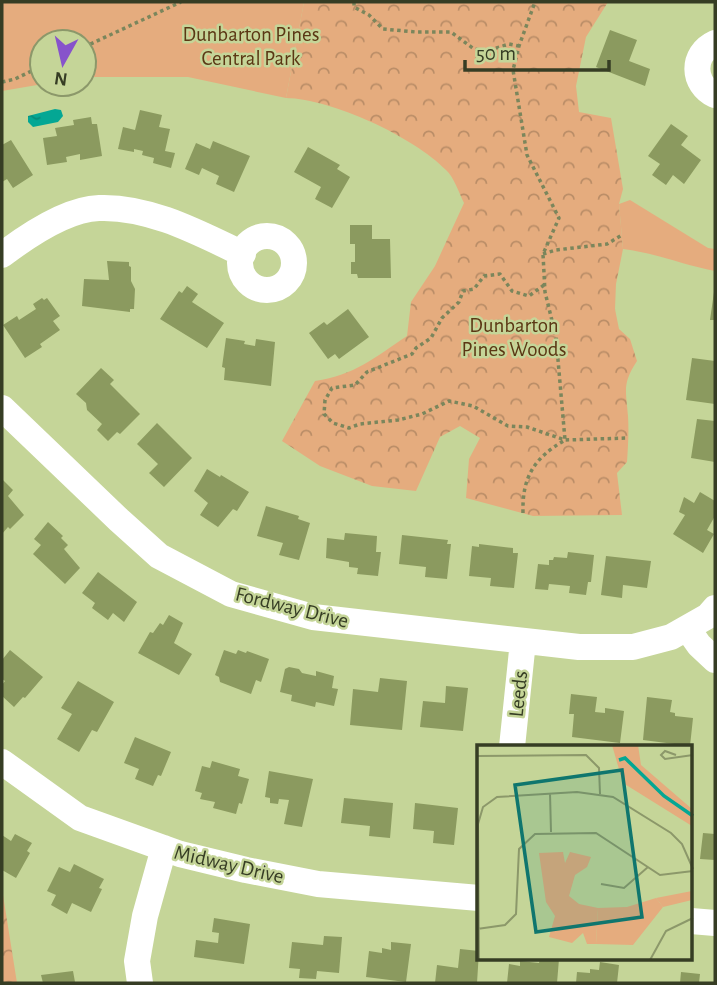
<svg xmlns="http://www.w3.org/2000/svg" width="717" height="985" font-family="'Alegreya Sans',sans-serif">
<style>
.forest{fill:url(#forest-crowns)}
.green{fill:#e5ac7e}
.water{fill:url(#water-ripples)}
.building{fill:#8b9a5f}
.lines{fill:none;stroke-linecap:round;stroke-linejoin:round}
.path{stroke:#7b865c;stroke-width:3.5;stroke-dasharray:3.5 3.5;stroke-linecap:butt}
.minor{stroke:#fff;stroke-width:26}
.labels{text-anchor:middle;stroke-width:5;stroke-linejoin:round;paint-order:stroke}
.park-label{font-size:21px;fill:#5b3714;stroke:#c5d598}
.street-label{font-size:21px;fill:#363d24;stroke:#c5d598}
.inset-river{fill:none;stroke:#04a794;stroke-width:3.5}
.inset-road{fill:none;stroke:#8c986a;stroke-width:2}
.view{fill:#0f766e;fill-opacity:0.15;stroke:#0f766e;stroke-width:3.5}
.inset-edge{fill:none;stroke:#363d24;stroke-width:3.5}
</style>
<defs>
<pattern id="forest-crowns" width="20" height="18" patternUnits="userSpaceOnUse" patternTransform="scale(1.75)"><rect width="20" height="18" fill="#e5ac7e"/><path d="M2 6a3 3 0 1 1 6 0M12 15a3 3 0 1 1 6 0" fill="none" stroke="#ba8d67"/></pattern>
<pattern id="water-ripples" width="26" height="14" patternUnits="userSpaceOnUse" patternTransform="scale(1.75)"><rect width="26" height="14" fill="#04a794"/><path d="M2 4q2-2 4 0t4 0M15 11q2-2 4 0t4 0" fill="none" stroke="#068979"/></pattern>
</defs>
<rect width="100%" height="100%" fill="#c5d598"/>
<path class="forest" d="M 304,2 L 608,2 L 586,37 L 576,86 L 579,112 L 611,118 L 623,189 L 619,204 L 623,249 L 616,284 L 615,309 L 619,329 L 630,339 L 637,361 C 622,384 626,390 628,416 C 629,431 628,447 627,462 L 617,473 L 622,515 L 533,516 L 466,498 L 469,459 L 480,438 L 460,426 L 440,437 L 416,491 L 372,486 L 320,466 L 282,441 L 315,381 C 355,375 374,358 407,336 L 411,302 L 435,266 L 464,203 C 459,193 454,177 446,170 C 414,137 332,99 286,98 Z
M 2,894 L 3,895 L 17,983 L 2,983 Z"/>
<path class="green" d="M 2,2 L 304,2 L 286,98 L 188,77 L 84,77 L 84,42 L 42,42 L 43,84 L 2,91 Z
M 630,200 L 708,248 L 715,249 L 715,271 C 684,265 655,253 623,249 L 619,204 Z"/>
<path class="water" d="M 55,109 L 61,110 L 63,116 L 58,122 L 33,127 L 28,122 L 28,116 Z"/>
<path class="building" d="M 610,30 L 637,40 L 629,61 L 650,69 L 645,86 L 596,67 Z
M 140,110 L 162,115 L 159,127 L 170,129 L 165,151 L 175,153 L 171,168 L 153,163 L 154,158 L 142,155 L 143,151 L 134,149 L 134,152 L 118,149 L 123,127 L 135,130 Z
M 91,117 L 92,124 L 97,124 L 102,156 L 80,160 L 80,154 L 66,157 L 67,162 L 47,165 L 43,138 L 57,136 L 55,128 L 74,125 L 73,120 Z
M 671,124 L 688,136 L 681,145 L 701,160 L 684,184 L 673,175 L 666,185 L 652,175 L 660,164 L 648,156 Z
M 11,140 L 33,175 L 13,188 L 7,179 L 2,182 L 2,145 Z
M 213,141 L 250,156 L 234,192 L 216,184 L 219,176 L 202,168 L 199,175 L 185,169 L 196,143 L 210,149 Z
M 308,147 L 340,165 L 337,169 L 350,177 L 332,208 L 315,199 L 321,187 L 294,172 Z
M 350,225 L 372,225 L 372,239 L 390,239 L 391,278 L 358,278 L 357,274 L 351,274 L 351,262 L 355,262 L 355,244 L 350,244 Z
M 107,261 L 129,262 L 129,266 L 131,267 L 131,281 L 135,289 L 134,309 L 130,309 L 130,312 L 82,306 L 84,279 L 109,280 Z
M 187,286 L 198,294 L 192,302 L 224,323 L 207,348 L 160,319 L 179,291 L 182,293 Z
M 714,292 L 715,292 L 715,320 L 710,320 Z
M 42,298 L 44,300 L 47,298 L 60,316 L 53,321 L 60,330 L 40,344 L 42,347 L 25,358 L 3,325 L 17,316 L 19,320 L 36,309 L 33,304 Z
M 348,309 L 369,337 L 339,359 L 335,354 L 328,359 L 309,333 L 324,322 L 327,325 Z
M 226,338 L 245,341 L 244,344 L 255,346 L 256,339 L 275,342 L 271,386 L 224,380 L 225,368 L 222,367 Z
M 692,358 L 715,361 L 715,404 L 686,400 Z
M 101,368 L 114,380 L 110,384 L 140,414 L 120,434 L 117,432 L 108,441 L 97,430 L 102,424 L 87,410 L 86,403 L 76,394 Z
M 697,419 L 715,421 L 715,462 L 691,458 Z
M 157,423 L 192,458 L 164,487 L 149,473 L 158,464 L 137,444 Z
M 207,469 L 220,477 L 221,475 L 249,492 L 237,511 L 233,509 L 218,527 L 200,515 L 208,503 L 194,491 Z
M 2,479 L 13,490 L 8,496 L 24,515 L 10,529 L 8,527 L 2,534 Z
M 700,492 L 715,501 L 715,516 L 707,530 L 714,534 L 703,553 L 673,534 L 685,515 L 679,512 L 684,497 L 694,503 Z
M 266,506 L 299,516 L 298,519 L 310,523 L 299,560 L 279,555 L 283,543 L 257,536 Z
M 48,522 L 63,536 L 61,538 L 68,545 L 64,549 L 80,568 L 65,584 L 33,554 L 41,545 L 34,539 Z
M 345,533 L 377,536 L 376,552 L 381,552 L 378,576 L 357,574 L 358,568 L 349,567 L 349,562 L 326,558 L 327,538 L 344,540 Z
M 402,535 L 448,540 L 447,544 L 451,544 L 447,579 L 425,577 L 426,567 L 399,564 Z
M 479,544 L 513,548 L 513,553 L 518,553 L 514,588 L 490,586 L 491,578 L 469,576 L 472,546 L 479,547 Z
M 568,552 L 594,555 L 591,582 L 588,582 L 586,595 L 569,593 L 570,586 L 549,584 L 548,590 L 535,589 L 538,564 L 549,565 L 549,560 L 553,560 L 554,557 L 567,558 Z
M 606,556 L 651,561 L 647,588 L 623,585 L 622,598 L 601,595 Z
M 98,572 L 137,602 L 124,622 L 113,613 L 108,620 L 92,608 L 95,603 L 82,593 Z
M 169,615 L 183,623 L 174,643 L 192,654 L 179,675 L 138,653 L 150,632 L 153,633 L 160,623 L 163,625 Z
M 10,650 L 43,677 L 25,698 L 23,697 L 14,707 L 2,696 L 2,685 L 5,681 L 2,679 L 2,660 Z
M 224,650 L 236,654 L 238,650 L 246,653 L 247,651 L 269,659 L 261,682 L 256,680 L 251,694 L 220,682 L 219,677 L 215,675 Z
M 289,667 L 299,669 L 302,673 L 316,676 L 316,671 L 334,676 L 332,688 L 338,689 L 334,706 L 316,702 L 315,707 L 291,701 L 292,695 L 280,692 L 285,669 Z
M 380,678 L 407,681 L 402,730 L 350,725 L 353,689 L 378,692 Z
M 78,681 L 114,702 L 97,732 L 92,730 L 79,752 L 57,739 L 72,714 L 61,708 Z
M 446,686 L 468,688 L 463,731 L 420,727 L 423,701 L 445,703 Z
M 571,694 L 597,697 L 595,712 L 605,713 L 605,708 L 624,711 L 620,743 L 572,737 L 574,714 L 569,714 Z
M 647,697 L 672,700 L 670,712 L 675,713 L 675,716 L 693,718 L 690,746 L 643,740 Z
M 135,737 L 171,752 L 161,776 L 158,775 L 153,786 L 135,779 L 139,769 L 124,763 Z
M 212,761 L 240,769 L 238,776 L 249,779 L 242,804 L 239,803 L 236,814 L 213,808 L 215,802 L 200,799 L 202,793 L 195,791 L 202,766 L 210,768 Z
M 269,771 L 313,779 L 302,827 L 284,824 L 289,800 L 279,799 L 278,804 L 270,803 L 270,798 L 265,797 Z
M 344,798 L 393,803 L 390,838 L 369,836 L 370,826 L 341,823 Z
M 415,803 L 458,808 L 454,845 L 433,843 L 434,831 L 413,829 Z
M 703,833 L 715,834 L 715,860 L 700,859 Z
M 15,834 L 32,843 L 27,851 L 30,853 L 16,878 L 2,870 L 2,835 L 11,841 Z
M 74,864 L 104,879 L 99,888 L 102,889 L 91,912 L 72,903 L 67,914 L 51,905 L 56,895 L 47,891 L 59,867 L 70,872 Z
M 214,918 L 250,924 L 244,964 L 194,957 L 196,940 L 218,943 L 219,933 L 212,932 Z
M 324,936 L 342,937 L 339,973 L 317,971 L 316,979 L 299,978 L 300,969 L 289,968 L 292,942 L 323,945 Z
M 391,942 L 411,944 L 406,982 L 366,977 L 369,951 L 382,953 L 382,948 L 391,950 Z
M 460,949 L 479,951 L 477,983 L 435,983 L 437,965 L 458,968 Z
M 540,959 L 559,959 L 557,983 L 507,983 L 509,964 L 520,966 L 520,961 L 539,963 Z
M 600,962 L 619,965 L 617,983 L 576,983 L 577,972 L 590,973 L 590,969 L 599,970 Z
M 73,971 L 75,982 L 43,983 L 41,975 Z
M 681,972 L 700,974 L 699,983 L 680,983 Z"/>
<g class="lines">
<path class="path" d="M 354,2 L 354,7 L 369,15 L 383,29 L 416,32 L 451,32 L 474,49 L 487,51 L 509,44 L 519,46
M 84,47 L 181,2
M 2,82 L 15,79 L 42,66
M 543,254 L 556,250 L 607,244 L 622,235
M 544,285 L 529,296 L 512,291 L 500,274 L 484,276 L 474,289 L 463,291 L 459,302 L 442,318 L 431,338 L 416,348 L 412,354 L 367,372 L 355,385 L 332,388 L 325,400 L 324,414 L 333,423 L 349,428 L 360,424 L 398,420 L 422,414 L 449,401 L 473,406 L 508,426 L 527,427 L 565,440 L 628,438
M 523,513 C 522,477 534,458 565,440 L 556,337 L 545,292 L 543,254 L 559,218 L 527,155 L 513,70 L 519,46 L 535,2"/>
<path class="minor" d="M 715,43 C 691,54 692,84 715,95
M240 263a27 27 0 1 1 54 0a27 27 0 1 1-54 0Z
M 2,255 C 27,236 66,209 99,208 C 149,206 199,233 243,254
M 2,408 L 119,520 L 159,556 L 231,594 L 313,617 L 579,647 L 633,647 L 671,637 L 708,616 L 715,608
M 687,628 L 699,645 L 715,660
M 512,747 L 523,641
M 2,762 L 80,818 L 180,854 L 246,870 L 318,884 L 479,898
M 691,921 L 715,923
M 140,983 L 137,961 L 145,916 L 164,848"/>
</g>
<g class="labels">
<g class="park-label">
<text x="251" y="41">Dunbarton Pines<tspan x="251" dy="24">Central Park</tspan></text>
<text x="514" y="332">Dunbarton<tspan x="514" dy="24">Pines Woods</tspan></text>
</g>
<g class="street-label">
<text transform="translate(292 607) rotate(14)" y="7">Fordway Drive</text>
<text transform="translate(518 694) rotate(-84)" y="7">Leeds</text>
<text transform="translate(229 864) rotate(13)" y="7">Midway Drive</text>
</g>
</g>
<g transform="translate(477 745)">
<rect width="215" height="215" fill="#c5d598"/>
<path d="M 135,0 L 161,0 L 164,20 L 215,64 L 215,81 L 146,38 ZM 86,107 L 88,118 L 93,107 L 114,112 L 110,122 L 98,130 L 92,151 L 102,159 L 121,163 L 119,199 L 110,199 L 106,188 L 95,198 L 72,192 L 78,171 L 69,157 L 62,108 ZM 215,146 L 215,155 L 186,162 L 179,153 Z" fill="#e5ac7e"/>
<path d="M 179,153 L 186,162 L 156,200 L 119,199 L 121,163 L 150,162 Z" fill="#e5ac7e"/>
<path class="inset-river" d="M 142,15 L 148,13 L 187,51 L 216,71"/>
<path class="inset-road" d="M 199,10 L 188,6 L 184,10 L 188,14 L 216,10M 0,11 L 109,10 L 122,23 L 123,49M 73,48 L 74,87M 124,139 L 147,143 L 171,122M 0,184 L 28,180 L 39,169 L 42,104 L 58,89 L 119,88 L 183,130 L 216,126M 2,215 L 1,79 L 6,62 L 20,52 L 100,47 L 136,52 L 194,88 L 205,99 L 216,124M 173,215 L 189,186 L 216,173"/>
<path class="view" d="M 145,25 L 165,172 L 59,187 L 38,40 Z"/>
<rect width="215" height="215" class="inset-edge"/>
</g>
<rect width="717" height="985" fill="none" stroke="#363d24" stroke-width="7"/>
<g transform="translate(63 63) rotate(188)"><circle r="33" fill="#c5d598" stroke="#8c986a" stroke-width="2"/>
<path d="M0-5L12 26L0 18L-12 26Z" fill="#8753cb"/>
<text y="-10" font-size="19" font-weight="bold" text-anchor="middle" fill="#363d24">N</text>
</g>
<path d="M465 60v10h144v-10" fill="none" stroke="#363d24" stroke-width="3.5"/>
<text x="476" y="60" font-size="21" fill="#363d24" stroke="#c5d598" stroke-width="5" paint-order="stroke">50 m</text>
</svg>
